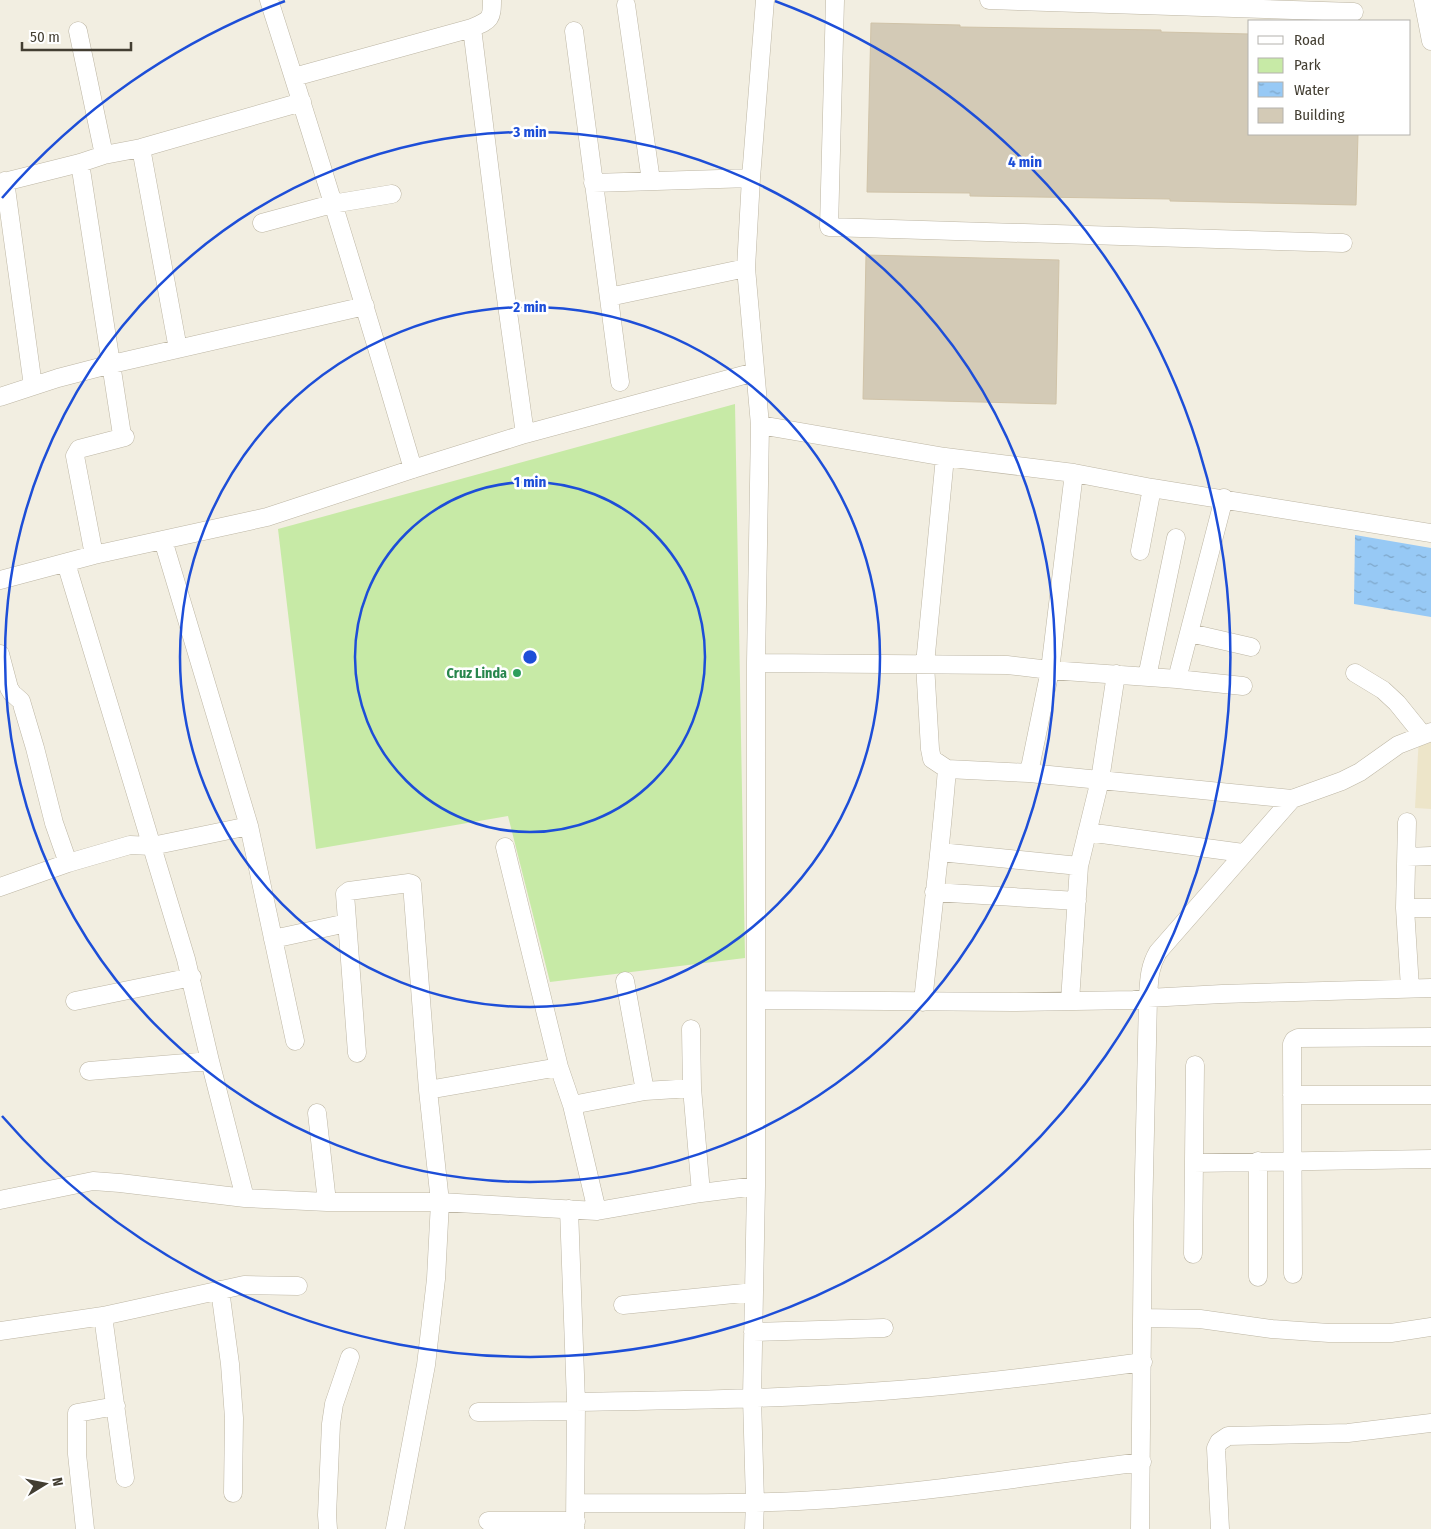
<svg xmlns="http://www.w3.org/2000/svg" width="1431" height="1529" font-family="'Fira Sans Condensed',sans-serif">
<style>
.education{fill:#ede5c9}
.park{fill:#c7eaa6}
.water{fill:url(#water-ripples)}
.building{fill:#d3cab6;stroke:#d0c3a8}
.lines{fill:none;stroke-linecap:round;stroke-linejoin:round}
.minor-casing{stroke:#bdb6a4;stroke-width:19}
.minor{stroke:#fff;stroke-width:18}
.ring{fill:none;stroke:#1d4ed8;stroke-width:2.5}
.leisure-dot{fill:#2e9e5b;stroke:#fff;stroke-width:2}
.labels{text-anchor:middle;stroke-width:5;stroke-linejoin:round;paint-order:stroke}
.leisure-label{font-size:14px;font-weight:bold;fill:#27864d;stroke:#fff;text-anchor:end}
.centre{fill:#1d4ed8;stroke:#fff;stroke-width:2.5}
.ring-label{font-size:15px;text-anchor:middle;font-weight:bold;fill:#1d4ed8;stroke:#fff;stroke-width:5;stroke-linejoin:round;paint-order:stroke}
</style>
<defs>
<pattern id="water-ripples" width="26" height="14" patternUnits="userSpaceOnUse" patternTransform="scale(1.25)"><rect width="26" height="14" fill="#97c9f5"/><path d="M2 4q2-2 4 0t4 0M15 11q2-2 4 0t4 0" fill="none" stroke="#7da5c7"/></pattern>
</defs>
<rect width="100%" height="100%" fill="#f2eee1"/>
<path class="education" d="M 1431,734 L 1431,809 L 1415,808 L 1419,736 Z"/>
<path class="park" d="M 735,404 L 745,958 L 550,982 L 508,816 L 316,849 L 278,529 Z"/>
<path class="water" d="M 1355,535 L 1431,548 L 1431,617 L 1354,604 Z"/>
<path class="building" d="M 871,23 L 960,25 L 960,27 L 1161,30 L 1161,32 L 1250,34 L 1250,134 L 1358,134 L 1356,205 L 1170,201 L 1170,199 L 970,196 L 970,193 L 867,192 Z
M 866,255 L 1059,260 L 1056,404 L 863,399 Z"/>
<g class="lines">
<defs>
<path id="minor" d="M 269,0 C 319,156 367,312 413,469
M 835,0 L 829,227 L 1343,243
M 989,0 L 1354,12
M 1423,0 L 1431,41
M 626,5 L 651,181
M 472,28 L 502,269 L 525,434
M 78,31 L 104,155
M 574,31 L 620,382
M 294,77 L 472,28 C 490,20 492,20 492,0
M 141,148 L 178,349
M 80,163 L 122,435 L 125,437 L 79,449 L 75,456 L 94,555
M 5,181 L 33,386
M 0,183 L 80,163 L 104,155 L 141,148 L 302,102
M 593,183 L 751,178
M 262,223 L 332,204 L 392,194
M 609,297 L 746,268
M 0,397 L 58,378 L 112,364 L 365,306
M 760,425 L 945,457 L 1074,473 L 1152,488 L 1431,533
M 945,457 L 925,664 L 930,749 L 932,759 L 947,769 L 1029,773 L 1292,799
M 163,540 L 249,826 L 295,1041
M 1140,551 L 1152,488
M 66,563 L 186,959 L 210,1061 L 245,1198
M 0,580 L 94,555 L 267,517 L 413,469 L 525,434 L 755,372
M 1190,633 L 1251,647
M 0,654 L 9,688 L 12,693 L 21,701 L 35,748 L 54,823 L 68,863
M 756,663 L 1007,665 L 1050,670 L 1177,679 L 1243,686
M 1355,673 L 1383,690 L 1397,703 L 1422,734
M 1147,677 L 1176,538
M 1177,679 L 1224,498
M 1029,773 L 1050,670 L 1074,473
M 1407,822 L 1405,908 L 1410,988
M 1087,832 L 1243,853
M 505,847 L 559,1067 L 572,1105 L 597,1211
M 940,852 L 1079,866
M 1407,857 L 1431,856
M 0,887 L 68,863 L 130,845 L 152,846 L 249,826
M 934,892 L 1077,901
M 1405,908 L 1431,908
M 273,939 L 347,923
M 625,981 L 645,1091
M 757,1000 L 1013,1002 L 1134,1000 L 1148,998 L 1222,994 L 1431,988
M 75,1001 L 192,977
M 1070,1001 L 1079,866 L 1100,780 L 1116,674
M 923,1002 C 931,924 941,846 947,769
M 691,1029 L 692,1088 L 701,1193
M 357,1053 L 345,894 L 349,891 L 409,883 L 412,884 L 428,1090 L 440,1202 L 436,1279 L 426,1365 L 395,1529
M 89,1071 L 210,1061
M 428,1090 L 559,1067
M 1292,1095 L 1431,1095
M 572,1105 L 645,1091 L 692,1088
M 317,1113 L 327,1202
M 1258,1161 L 1258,1277
M 1194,1163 L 1431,1159
M 0,1200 L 93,1181 L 120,1183 L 245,1198 L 327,1202 L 440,1202 L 597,1211 L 701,1193 L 756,1186
M 569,1209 L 576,1402 L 575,1529
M 1193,1254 L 1195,1065
M 1293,1274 L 1292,1044 L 1294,1040 L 1298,1038 L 1431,1037
M 220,1290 L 230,1364 L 234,1418 L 233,1493
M 623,1305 L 754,1292
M 103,1316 L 125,1478
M 1142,1318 L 1200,1319 L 1272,1329 L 1329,1333 L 1391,1333 L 1431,1327
M 0,1331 L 103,1316 L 244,1285 L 298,1286
M 753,1332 L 884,1328
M 576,1402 C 678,1400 781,1399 883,1391 C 970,1385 1056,1374 1143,1362
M 478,1412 L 576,1411
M 576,1503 C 662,1503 748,1505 833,1499 C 937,1491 1039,1475 1142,1462
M 488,1521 L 576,1521
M 85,1529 L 77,1454 L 77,1413 L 116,1406
M 328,1529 L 327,1515 L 331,1424 L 334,1404 L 350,1357
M 754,1529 L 755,1502 L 752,1398 L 756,1186 L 756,663 L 760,425 L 746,268 L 751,178 L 765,0
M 1140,1529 L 1143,1220 L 1148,998 C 1149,981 1149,967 1158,952 L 1292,799 L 1342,781 L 1360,772 L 1398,745 L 1431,732
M 1220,1529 L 1216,1448 L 1219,1442 L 1228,1436 L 1348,1433 L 1431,1423"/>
</defs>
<use href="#minor" class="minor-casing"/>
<use href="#minor" class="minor"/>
</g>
<g class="ring">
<circle cx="530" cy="657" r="175"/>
<circle cx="530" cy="657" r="350"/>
<circle cx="530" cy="657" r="525"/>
<path d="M2 198A700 700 0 0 1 285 1M775 1A700 700 0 1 1 2 1116"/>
</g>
<circle class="leisure-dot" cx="517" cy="673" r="5"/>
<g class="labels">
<g class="leisure-label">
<text x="507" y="678">Cruz Linda</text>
</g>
</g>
<circle cx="530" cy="657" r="8" class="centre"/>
<g class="ring-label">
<text x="530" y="137">3 min</text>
<text x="1025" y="167">4 min</text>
<text x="530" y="312">2 min</text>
<text x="530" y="487">1 min</text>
</g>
<rect x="1248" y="20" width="162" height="115" fill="#ffffff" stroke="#b4b2ad"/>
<rect x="1258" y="36" width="25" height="8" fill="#ffffff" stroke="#b4b2ad"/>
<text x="1294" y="45" font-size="15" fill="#433e32">Road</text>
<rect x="1258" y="58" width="25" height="15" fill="#c7eaa6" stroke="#b4b2ad"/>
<text x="1294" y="70" font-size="15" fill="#433e32">Park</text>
<rect x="1258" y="82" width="25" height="15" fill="url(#water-ripples)" stroke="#b4b2ad"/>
<text x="1294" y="95" font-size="15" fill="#433e32">Water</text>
<rect x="1258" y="108" width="25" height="15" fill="#d3cab6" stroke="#b4b2ad"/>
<text x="1294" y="120" font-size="15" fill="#433e32">Building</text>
<g transform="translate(45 1484) rotate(80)" stroke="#ffffff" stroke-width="4" paint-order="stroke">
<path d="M0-4L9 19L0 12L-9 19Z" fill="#433e32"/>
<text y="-8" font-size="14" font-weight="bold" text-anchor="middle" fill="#433e32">N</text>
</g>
<path d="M22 42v8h109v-8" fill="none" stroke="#433e32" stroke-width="2.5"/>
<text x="30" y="42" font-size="15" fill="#433e32" stroke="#ffffff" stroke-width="4" paint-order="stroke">50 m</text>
</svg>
